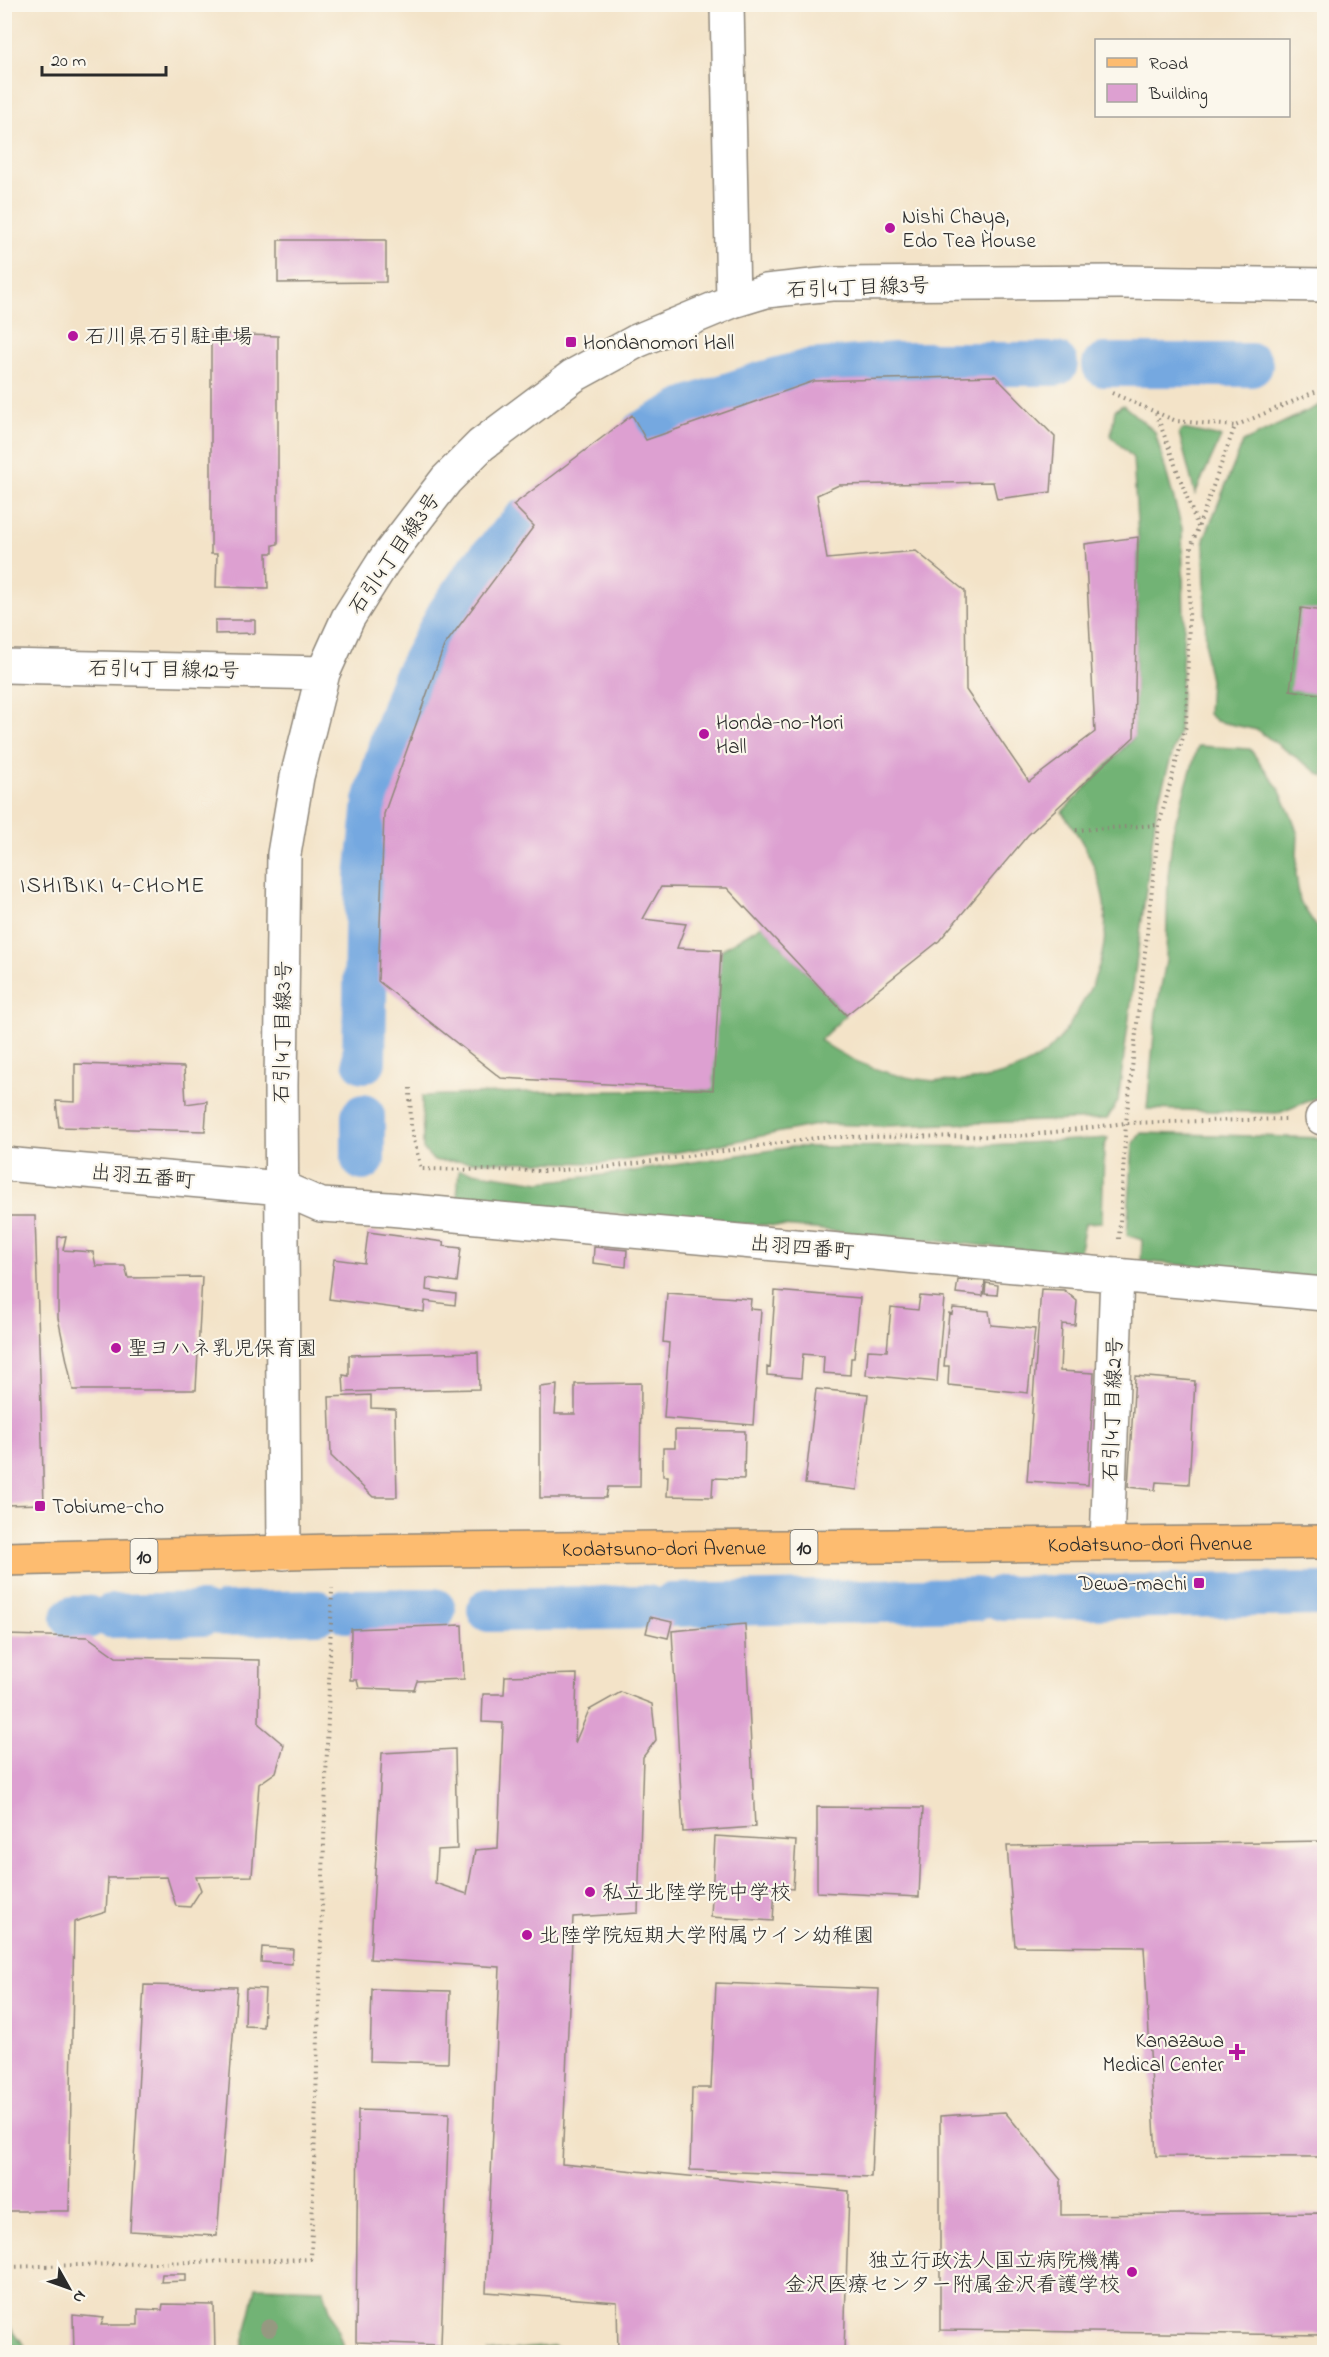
<svg xmlns="http://www.w3.org/2000/svg" width="1329" height="2357" font-family="'Indie Flower','Klee One',sans-serif">
<style>
.forest{fill:#72b375;stroke:#4e6f50;stroke-width:1.5}
.lines{fill:none;stroke-linecap:round;stroke-linejoin:round}
.canal{stroke:#74a8e0;stroke-width:44}
.building{fill:#dda0d1}
.minor-casing{stroke:#8f877a;stroke-width:36}
.major-casing{stroke:#8f877a;stroke-width:36}
.path{stroke:#8f877a;stroke-width:4;stroke-dasharray:1.5 4.5;stroke-linecap:butt}
.minor{stroke:#fff;stroke-width:33}
.major{stroke:#fdbc70;stroke-width:33}
.tree{fill:#969981}
.poi-dot{fill:#b5179e;stroke:#fbf7ec;stroke-width:2}
.labels{text-anchor:middle;stroke-width:4.5;stroke-linejoin:round;paint-order:stroke}
.shield{fill:#fbf7ec;stroke:#696865;stroke-width:1.5}
.shield-label{font-size:20px;font-weight:bold;fill:#2b2b2b}
.poi-label{font-size:21px;fill:#2b2b2b;stroke:#fbf7ec;text-anchor:start}
.street-label{font-size:21px;fill:#2b2b2b;stroke:#fbf7ec}
.neighbourhood-label{font-size:22px;letter-spacing:1.5px;fill:#2b2b2b;stroke:#fbf7ec}
</style>
<rect width="100%" height="100%" fill="#fbf7ec"/>
<filter id="ink" filterUnits="userSpaceOnUse"><feTurbulence type="fractalNoise" baseFrequency=".0167" numOctaves="2"/><feDisplacementMap in="SourceGraphic" scale="12" xChannelSelector="R" yChannelSelector="G"/><feConvolveMatrix kernelMatrix="1 2 1 2 8 2 1 2 1" color-interpolation-filters="sRGB"/></filter>
<filter id="wash" filterUnits="userSpaceOnUse"><feTurbulence type="fractalNoise" baseFrequency=".008" numOctaves="4" result="noise"/><feDisplacementMap in="SourceGraphic" scale="24" xChannelSelector="R" yChannelSelector="G"/><feGaussianBlur stdDeviation="1.35" result="paint"/><feColorMatrix in="noise" values="0 0 0 0 0 0 0 0 0 0 0 0 0 0 0 0 0 1.4 0 .05"/><feComposite in="paint" operator="in"/></filter>
<g filter="url(#wash)">
<rect width="100%" height="100%" fill="#f3e3c8"/>
<path class="forest" d="M 1324,403 L 1324,777 L 1257,730 L 1216,721 L 1208,714 L 1210,680 L 1206,661 L 1204,539 L 1243,442 Z
M 1123,405 L 1155,432 L 1182,528 L 1184,624 L 1179,731 L 1157,805 L 1118,1101 L 1107,1119 L 883,1126 L 821,1124 L 697,1149 L 607,1163 L 434,1161 L 423,1149 L 422,1096 L 524,1092 L 712,1090 L 721,950 L 762,925 L 846,1015 L 820,1040 C 879,1084 979,1099 1043,1055 C 1058,1044 1070,1025 1079,1009 C 1122,939 1110,875 1062,812 L 1134,737 L 1138,537 L 1133,458 L 1111,436 L 1115,410 Z
M 1183,429 L 1221,437 L 1195,494 L 1179,433 Z
M 1198,746 L 1250,749 L 1279,789 L 1293,820 L 1298,835 L 1296,875 L 1300,902 L 1324,938 L 1324,1089 L 1316,1098 L 1279,1113 L 1147,1109 L 1156,1013 L 1166,961 L 1168,876 L 1173,830 Z
M 1141,1133 L 1324,1138 L 1324,1279 L 1141,1261 L 1142,1240 L 1127,1235 L 1133,1144 Z
M 1108,1138 L 1104,1148 L 1102,1222 L 1085,1223 L 1079,1255 L 794,1227 L 671,1219 L 457,1199 L 459,1170 L 540,1182 L 621,1173 L 792,1147 L 973,1146 Z
M 256,2287 L 323,2289 L 345,2352 L 241,2352 Z
M 5,2319 L 29,2352 L 5,2352 Z
M 553,2346 L 565,2352 L 487,2352 Z"/>
<g class="lines">
<path class="canal" d="M 1104,365 L 1251,365
M 642,433 L 691,407 L 760,384 L 809,371 L 896,364 L 1056,364
M 364,1061 L 367,878 L 375,802 L 391,743 L 413,681 L 448,615 L 481,568 L 524,521
M 363,1159 L 363,1116
M 999,1598 L 1324,1594
M 672,1605 L 976,1599
M 489,1610 L 647,1607
M 347,1611 L 434,1610
M 225,1614 L 318,1612
M 111,1616 L 203,1614
M 73,1618 L 87,1617"/>
</g>
<g id="blocks">
<path class="building" d="M 278,240 L 386,240 L 386,282 L 278,283 Z
M 211,334 L 278,336 L 278,544 L 273,545 L 273,553 L 267,553 L 268,588 L 216,587 L 217,554 L 211,554 Z
M 995,376 L 1055,437 L 1051,492 L 997,499 L 993,482 L 839,485 L 817,495 L 827,559 L 916,551 L 965,591 L 966,690 L 1029,782 L 1095,732 L 1085,544 L 1138,537 L 1134,737 L 1028,835 L 939,941 L 846,1015 L 727,888 L 661,887 L 643,919 L 686,924 L 677,948 L 721,950 L 713,1090 L 501,1078 L 378,981 L 384,814 L 444,646 L 534,526 L 513,505 L 632,415 L 646,440 L 814,381 Z
M 1301,608 L 1324,611 L 1324,695 L 1290,690 Z
M 215,620 L 255,620 L 255,633 L 215,634 Z
M 75,1064 L 184,1067 L 186,1104 L 207,1101 L 205,1131 L 59,1127 L 56,1101 L 75,1102 Z
M 4,1216 L 35,1216 L 44,1504 L 4,1505 Z
M 368,1232 L 444,1242 L 443,1246 L 461,1248 L 457,1282 L 427,1278 L 426,1290 L 456,1294 L 455,1305 L 425,1301 L 424,1312 L 329,1299 L 334,1259 L 364,1263 Z
M 66,1236 L 63,1250 L 93,1252 L 96,1266 L 125,1266 L 128,1278 L 202,1277 L 196,1390 L 73,1390 L 58,1318 L 58,1237 Z
M 594,1247 L 627,1250 L 626,1267 L 593,1263 Z
M 958,1280 L 985,1281 L 983,1296 L 956,1293 Z
M 986,1283 L 998,1285 L 997,1295 L 985,1294 Z
M 1041,1289 L 1064,1290 L 1077,1301 L 1075,1325 L 1062,1324 L 1060,1371 L 1094,1373 L 1088,1485 L 1027,1481 Z
M 775,1291 L 860,1298 L 854,1358 L 851,1358 L 850,1375 L 823,1373 L 824,1356 L 803,1354 L 801,1378 L 767,1375 L 767,1367 L 770,1368 Z
M 667,1293 L 751,1299 L 750,1309 L 761,1310 L 753,1425 L 664,1418 L 669,1343 L 663,1342 Z
M 920,1296 L 944,1298 L 937,1382 L 866,1375 L 868,1350 L 887,1351 L 891,1307 L 918,1310 Z
M 953,1308 L 989,1311 L 991,1325 L 1035,1329 L 1028,1393 L 948,1385 L 949,1366 L 944,1366 L 949,1313 L 952,1314 Z
M 478,1352 L 479,1389 L 344,1392 L 343,1375 L 349,1376 L 349,1355 Z
M 1135,1376 L 1195,1381 L 1189,1484 L 1156,1482 L 1155,1490 L 1128,1487 Z
M 641,1383 L 640,1487 L 608,1487 L 606,1498 L 540,1498 L 540,1387 L 557,1385 L 555,1414 L 575,1414 L 575,1384 Z
M 816,1389 L 868,1394 L 857,1490 L 805,1484 Z
M 371,1395 L 371,1408 L 395,1409 L 397,1497 L 373,1497 L 331,1456 L 329,1397 Z
M 675,1430 L 745,1431 L 744,1479 L 713,1478 L 712,1497 L 667,1496 L 668,1476 L 663,1476 L 663,1448 L 675,1448 Z
M 650,1617 L 672,1622 L 668,1638 L 646,1633 Z
M 745,1624 L 755,1827 L 683,1832 L 672,1631 Z
M 462,1625 L 464,1679 L 417,1681 L 414,1690 L 359,1688 L 357,1680 L 350,1680 L 351,1629 Z
M 4,1635 L 88,1637 L 116,1657 L 260,1660 L 259,1724 L 284,1745 L 276,1772 L 259,1784 L 252,1876 L 196,1877 L 201,1890 L 190,1907 L 176,1906 L 167,1877 L 108,1878 L 106,1912 L 74,1922 L 69,2211 L 4,2211 Z
M 577,1674 L 575,1743 L 589,1710 L 621,1692 L 652,1704 L 656,1740 L 643,1757 L 638,1913 L 573,1917 L 562,2164 L 849,2191 L 844,2352 L 618,2352 L 617,2302 L 486,2292 L 500,1967 L 370,1959 L 382,1753 L 455,1749 L 457,1849 L 437,1850 L 435,1883 L 467,1894 L 475,1850 L 498,1848 L 503,1723 L 482,1722 L 483,1694 L 504,1694 L 505,1676 Z
M 817,1807 L 923,1808 L 919,1897 L 817,1892 Z
M 715,1836 L 796,1841 L 793,1889 L 775,1887 L 773,1921 L 711,1917 Z
M 1324,1841 L 1324,2157 L 1156,2156 L 1144,1947 L 1015,1946 L 1007,1846 Z
M 262,1947 L 293,1949 L 292,1964 L 261,1962 Z
M 716,1983 L 879,1989 L 871,2177 L 690,2170 L 692,2088 L 711,2088 Z
M 144,1985 L 237,1987 L 217,2236 L 130,2231 Z
M 246,1988 L 265,1989 L 263,2027 L 245,2026 Z
M 372,1989 L 450,1991 L 448,2063 L 370,2061 Z
M 358,2110 L 449,2113 L 441,2345 L 356,2342 Z
M 1005,2112 L 1061,2180 L 1061,2215 L 1324,2213 L 1324,2335 L 940,2330 L 940,2116 Z
M 162,2274 L 186,2274 L 186,2281 L 161,2282 Z
M 163,2304 L 214,2305 L 215,2352 L 74,2352 L 73,2315 L 104,2318 L 101,2325 L 138,2325 L 138,2309 L 162,2310 Z"/>
</g>
</g>
<g filter="url(#ink)">
<use href="#blocks" fill-opacity="0" stroke="#8f877a" stroke-width="1.5"/>
<g class="lines">
<defs>
<path id="minor" d="M 727,4 L 733,301
M 4,666 L 323,673
M 1322,1118 L 1324,1118
M 4,1164 L 282,1188 L 321,1205 L 389,1209 L 1324,1294
M 1107,1543 L 1117,1275
M 284,1553 L 281,1086 L 284,854 L 297,777 L 323,673 L 348,618 L 384,561 L 446,480 L 481,445 L 573,376 L 637,341 L 733,301 L 766,291 L 831,284 L 1120,282 L 1324,285"/>
<g id="major">
<path id="s1" d="M 4,1559 L 333,1551 L 1324,1542"/>
</g>
</defs>
<use href="#minor" class="minor-casing"/>
<use href="#major" class="major-casing"/>
<path class="path" d="M 1112,393 L 1176,421 L 1235,426
M 1156,413 L 1198,527
M 1076,830 L 1159,825
M 410,1088 L 411,1127 L 421,1169 L 544,1171 L 610,1167 L 823,1137 L 1022,1136 L 1126,1123 L 1286,1119
M 1119,1239 L 1126,1123 L 1159,825 L 1186,726 L 1191,547 L 1235,426 L 1324,388
M 4,2267 L 311,2259 L 332,1588"/>
<use href="#minor" class="minor"/>
<use href="#major" class="major"/>
</g>
<circle class="tree" cx="269" cy="2328" r="9"/>
</g>
<g class="poi-dot">
<circle cx="890" cy="228" r="6"/>
<circle cx="73" cy="336" r="6"/>
<rect x="565" y="336" width="12" height="12" rx="3"/>
<circle cx="704" cy="734" r="6"/>
<circle cx="116" cy="1348" r="6"/>
<rect x="34" y="1500" width="12" height="12" rx="3"/>
<rect x="1193" y="1577" width="12" height="12" rx="3"/>
<circle cx="590" cy="1892" r="6"/>
<circle cx="527" cy="1935" r="6"/>
<path d="M1234 2043h6v6h6v6h-6v6h-6v-6h-6v-6h6z"/>
<circle cx="1132" cy="2272" r="6"/>
</g>
<g class="labels">
<g class="shield">
<rect x="790.5" y="1530" width="27" height="34" rx="4.5"/>
<rect x="130.5" y="1539" width="27" height="34" rx="4.5"/>
</g>
<g class="shield-label">
<text x="804" y="1554">10</text>
<text x="144" y="1563">10</text>
</g>
<g class="poi-label">
<text x="902" y="223">Nishi Chaya,<tspan x="902" dy="24">Edo Tea House</tspan></text>
<text x="85" y="343">石川県石引駐車場</text>
<text x="583" y="349">Hondanomori Hall</text>
<text x="716" y="729">Honda-no-Mori<tspan x="716" dy="24">Hall</tspan></text>
<text x="128" y="1355">聖ヨハネ乳児保育園</text>
<text x="52" y="1513">Tobiume-cho</text>
<text x="1187" y="1590" text-anchor="end">Dewa-machi</text>
<text x="602" y="1899">私立北陸学院中学校</text>
<text x="539" y="1942">北陸学院短期大学附属ウイン幼稚園</text>
<text x="1224" y="2047" text-anchor="end">Kanazawa<tspan x="1224" dy="24">Medical Center</tspan></text>
<text x="1120" y="2267" text-anchor="end">独立行政法人国立病院機構<tspan x="1120" dy="24">金沢医療センター附属金沢看護学校</tspan></text>
</g>
<g class="street-label">
<text transform="translate(858 287) rotate(-2)" y="7">石引4丁目線3号</text>
<text transform="translate(394 553) rotate(-55)" y="7">石引4丁目線3号</text>
<text transform="translate(164 669) rotate(1)" y="7">石引4丁目線12号</text>
<text transform="translate(282 1032) rotate(-89)" y="7">石引4丁目線3号</text>
<text transform="translate(143 1176) rotate(5)" y="7">出羽五番町</text>
<text transform="translate(802 1247) rotate(5)" y="7">出羽四番町</text>
<text transform="translate(1112 1409) rotate(-88)" y="7">石引4丁目線2号</text>
<text dy="7" stroke="none"><textPath href="#s1" startOffset="1146">Kodatsuno-dori Avenue</textPath></text>
<text dy="7" stroke="none"><textPath href="#s1" startOffset="660">Kodatsuno-dori Avenue</textPath></text>
</g>
<g class="neighbourhood-label">
<text x="113" y="892">ISHIBIKI 4-CHOME</text>
</g>
</g>
<rect width="1329" height="2357" fill="none" stroke="#fbf7ec" stroke-width="24"/>
<rect x="1095" y="39" width="195" height="78" fill="#fbf7ec" stroke="#a8a59f" stroke-width="1.5"/>
<rect x="1107" y="58" width="30" height="9" fill="#fdbc70" stroke="#a8a59f" stroke-width="1.5"/>
<text x="1149" y="69" font-size="18" fill="#2b2b2b">Road</text>
<rect x="1107" y="84" width="30" height="18" fill="#dda0d1" stroke="#a8a59f" stroke-width="1.5"/>
<text x="1149" y="99" font-size="18" fill="#2b2b2b">Building</text>
<g transform="translate(69 2288) rotate(130)" stroke="#fbf7ec" stroke-width="4.5" paint-order="stroke">
<path d="M0-4.5L10 22L0 15L-10 22Z" fill="#2b2b2b"/>
<text y="-9" font-size="16" font-weight="bold" text-anchor="middle" fill="#2b2b2b">N</text>
</g>
<path d="M42 66v9h124v-9" fill="none" stroke="#2b2b2b" stroke-width="3"/>
<text x="51" y="66" font-size="18" fill="#2b2b2b" stroke="#fbf7ec" stroke-width="4.5" paint-order="stroke">20 m</text>
</svg>
